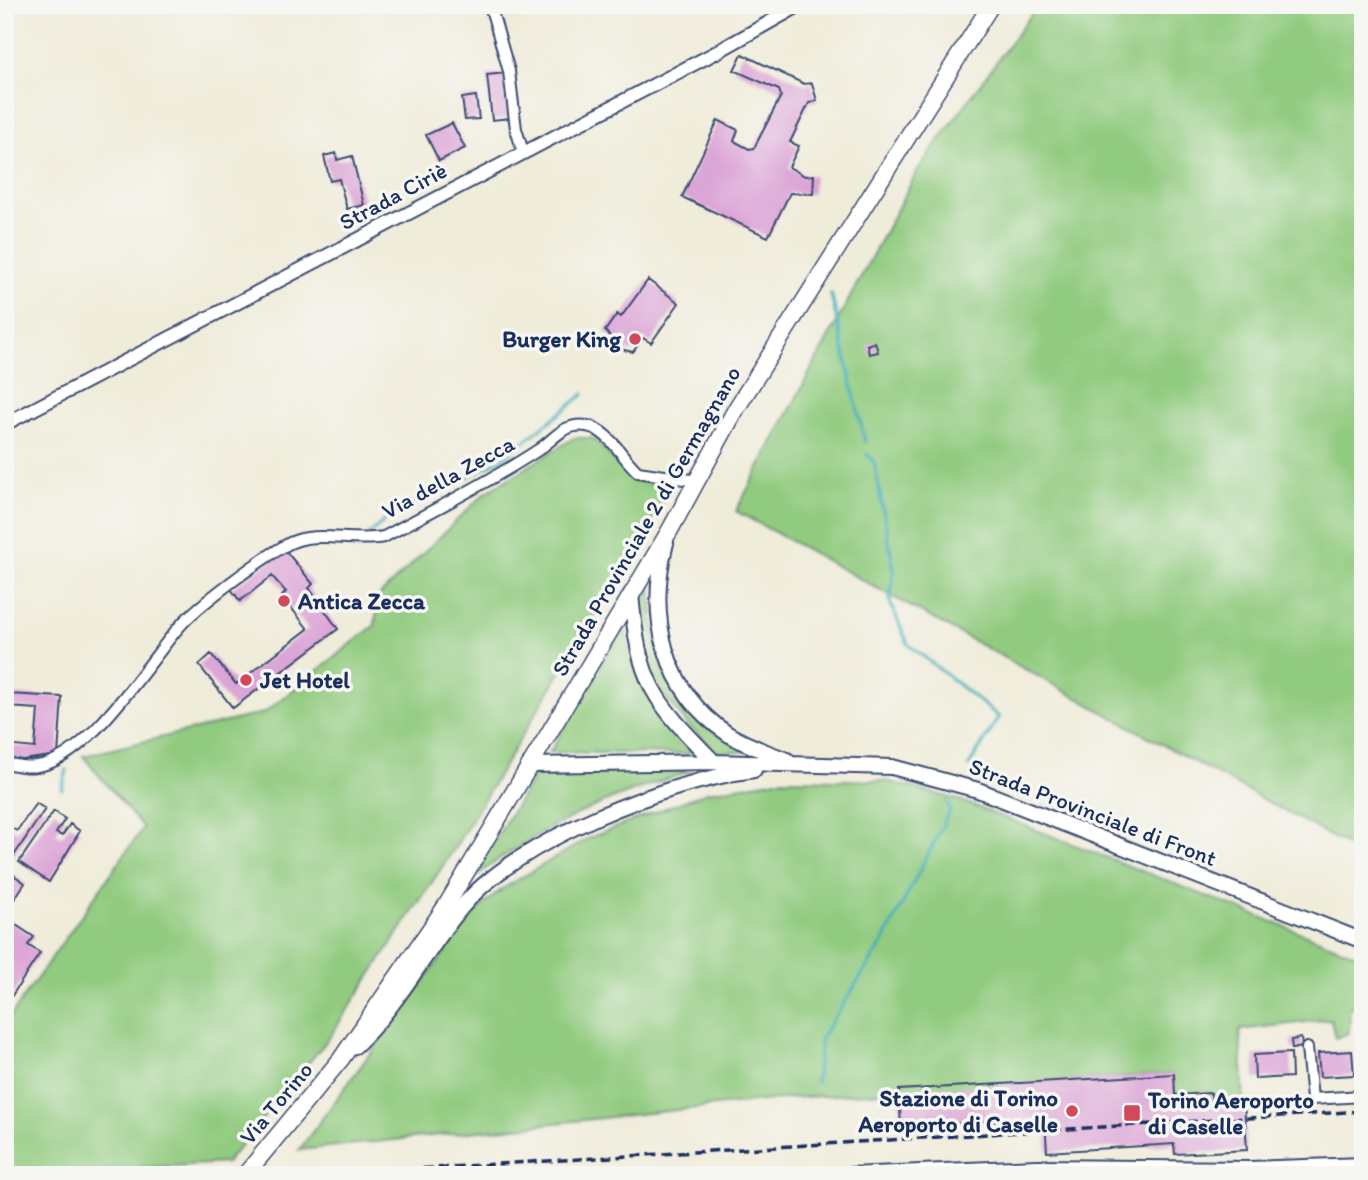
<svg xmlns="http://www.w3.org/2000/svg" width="1368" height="1180" font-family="Itim,sans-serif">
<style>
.green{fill:#91cb7f;stroke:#567d6e;stroke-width:2}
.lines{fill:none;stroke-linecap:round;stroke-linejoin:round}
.stream{stroke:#3cadb6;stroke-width:3.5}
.building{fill:#dca5d7}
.minor-casing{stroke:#3b4b71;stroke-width:14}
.tertiary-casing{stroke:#3b4b71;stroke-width:16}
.secondary-casing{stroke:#3b4b71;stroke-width:18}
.primary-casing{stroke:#3b4b71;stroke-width:19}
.minor{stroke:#fff;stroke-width:10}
.tertiary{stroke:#fff;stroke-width:12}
.secondary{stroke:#fff;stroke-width:14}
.primary{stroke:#fff;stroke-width:16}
.rail{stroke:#1b2f5e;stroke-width:3.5;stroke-dasharray:10 5;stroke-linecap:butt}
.poi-dot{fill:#d1495b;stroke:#f6f6f2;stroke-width:2.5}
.labels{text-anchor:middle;stroke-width:7;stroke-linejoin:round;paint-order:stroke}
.street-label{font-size:23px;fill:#1b2f5e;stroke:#f6f6f2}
.poi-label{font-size:23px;font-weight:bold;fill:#1b2f5e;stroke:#f6f6f2;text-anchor:start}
</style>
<rect width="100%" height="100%" fill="#f6f6f2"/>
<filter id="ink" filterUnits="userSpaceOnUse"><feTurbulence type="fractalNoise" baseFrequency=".0143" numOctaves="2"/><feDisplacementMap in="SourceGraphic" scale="14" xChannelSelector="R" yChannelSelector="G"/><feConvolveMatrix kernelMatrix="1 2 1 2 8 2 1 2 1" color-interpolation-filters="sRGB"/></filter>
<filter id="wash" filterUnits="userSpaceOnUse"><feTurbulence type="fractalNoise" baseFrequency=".00686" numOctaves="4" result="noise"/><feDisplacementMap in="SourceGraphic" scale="28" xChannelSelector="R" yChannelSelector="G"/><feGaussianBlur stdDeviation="1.57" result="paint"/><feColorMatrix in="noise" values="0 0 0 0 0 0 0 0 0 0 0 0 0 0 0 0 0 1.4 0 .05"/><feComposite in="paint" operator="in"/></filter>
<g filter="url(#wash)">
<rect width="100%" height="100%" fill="#f0ecda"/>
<path class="green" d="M 1038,5 L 1363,5 L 1363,854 L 736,511 L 919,168 Z
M 574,438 L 593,438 L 626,474 L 669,491 L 454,849 L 329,1038 L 226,1163 L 5,1175 L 5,1024 L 143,828 L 83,756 L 264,713 L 375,625 L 378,597 L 484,494 Z
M 651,583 C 653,672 672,708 750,752 L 716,751 L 689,726 L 660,690 L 651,667 L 643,623 L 641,598 Z
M 624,626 C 639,691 649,706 694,754 L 550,752 Z
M 693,771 C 608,796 540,827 469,881 L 536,773 Z
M 783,779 L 887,781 L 959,800 L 1363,957 L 1363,1006 L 1350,1007 L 1349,1033 L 1335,1038 L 1331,1019 L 1240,1030 L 1244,1102 L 1212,1104 L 1211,1093 L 1175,1095 L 1173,1074 L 791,1098 L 299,1150 L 473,914 L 502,889 L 589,838 L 707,792 Z"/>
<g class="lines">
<path class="stream" d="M 831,294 L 865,442
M 867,454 L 874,462 L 894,569 L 890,602 L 908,644 L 999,717 L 969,766
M 370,534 L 387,518 L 502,459 L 584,394
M 62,789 L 67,770
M 816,1082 L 821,1038 L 882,944 L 943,825 L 950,809 L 946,801"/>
</g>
<g id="blocks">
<path class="building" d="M 742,54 L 804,84 L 812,83 L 817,101 L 809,103 L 790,142 L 799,146 L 789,167 L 805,176 L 814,175 L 813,194 L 790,193 L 768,237 L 682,197 L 718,120 L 738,130 L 734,141 L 749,149 L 754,148 L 781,96 L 779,90 L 734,70 Z
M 506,73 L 511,118 L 492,120 L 487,75 Z
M 476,96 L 479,119 L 465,120 L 462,98 Z
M 452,123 L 465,148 L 439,161 L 426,135 Z
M 336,153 L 337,160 L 352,156 L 364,205 L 347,209 L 339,179 L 330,181 L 324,156 Z
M 648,280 L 679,303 L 651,343 L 643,338 L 633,352 L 624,350 L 605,331 L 617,314 L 621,317 Z
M 875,342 L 878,352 L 869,354 L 867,345 Z
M 5,376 L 10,391 L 5,392 Z
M 285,550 L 313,584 L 309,588 L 338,629 L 233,708 L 199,665 L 211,654 L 236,684 L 308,629 L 282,596 L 286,592 L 272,576 L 240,601 L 231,589 Z
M 5,685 L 9,685 L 8,694 L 62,697 L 58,755 L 22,760 L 11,758 L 5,753 L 5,745 L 35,748 L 38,709 L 8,707 L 5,723 Z
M 36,803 L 45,809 L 11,860 L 5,857 L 5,824 L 17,831 Z
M 54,811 L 65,819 L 56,833 L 62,836 L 70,824 L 80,831 L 49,882 L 19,862 Z
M 5,869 L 25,883 L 5,913 Z
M 7,919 L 34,937 L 28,945 L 40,953 L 5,1006 Z
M 1301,1038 L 1302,1047 L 1292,1049 L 1291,1040 Z
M 1352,1051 L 1354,1075 L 1320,1077 L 1318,1053 Z
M 1291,1053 L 1292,1077 L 1255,1079 L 1254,1055 Z
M 1174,1074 L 1175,1095 L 1211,1093 L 1212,1104 L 1244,1102 L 1247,1150 L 1175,1154 L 1174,1144 L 1047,1152 L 1045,1118 L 901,1127 L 899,1090 Z"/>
</g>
</g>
<g filter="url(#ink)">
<use href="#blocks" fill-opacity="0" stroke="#3b4b71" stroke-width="2"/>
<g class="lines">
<defs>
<path id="minor" d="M 490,5 L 509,71 L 516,129 L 523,152
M 5,763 C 15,765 28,768 37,766 C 88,760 147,664 179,627 C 198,605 263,557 290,543 C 316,530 352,543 384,537 C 435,509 488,483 538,450 C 555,439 564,422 587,426 C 609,430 622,458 638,472 L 698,481
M 1307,1048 L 1312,1099 L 1363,1096
M 803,1175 L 1037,1165 L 1249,1167 L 1363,1163"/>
<path id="tertiary" d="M 5,424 L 715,53 L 800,5"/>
<path id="secondary" d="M 666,543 C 647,615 663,691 728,734 C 746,745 768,753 787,760
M 631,594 C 639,684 652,699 714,762
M 531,765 L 714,762 L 892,767 L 978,790 L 1363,941
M 355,1046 C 398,1006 424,953 461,908 C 516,840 668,781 754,770"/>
<path id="primary" d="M 245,1175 L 341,1059 L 446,906 L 670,530 L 736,409 L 991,5"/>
</defs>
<use href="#minor" class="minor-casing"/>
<use href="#tertiary" class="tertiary-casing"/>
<use href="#secondary" class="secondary-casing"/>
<use href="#primary" class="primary-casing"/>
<use href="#minor" class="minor"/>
<use href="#tertiary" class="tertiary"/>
<use href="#secondary" class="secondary"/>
<use href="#primary" class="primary"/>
<path class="rail" d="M 318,1175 L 1363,1111"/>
</g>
</g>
<g class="poi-dot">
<circle cx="635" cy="339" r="7"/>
<circle cx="284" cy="601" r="7"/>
<circle cx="246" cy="680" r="7"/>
<circle cx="1072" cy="1111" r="7"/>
<rect x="1123" y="1104" width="18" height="18" rx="3.5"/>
</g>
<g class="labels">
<g class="street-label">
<text transform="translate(393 196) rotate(-28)" y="8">Strada Ciriè</text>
<text transform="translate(448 477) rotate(-29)" y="8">Via della Zecca</text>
<text transform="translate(646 521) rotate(-60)" y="8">Strada Provinciale 2 di Germagnano</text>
<text transform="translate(1093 812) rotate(21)" y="8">Strada Provinciale di Front</text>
<text transform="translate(276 1103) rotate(-50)" y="8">Via Torino</text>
</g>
<g class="poi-label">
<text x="621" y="347" text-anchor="end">Burger King</text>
<text x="298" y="609">Antica Zecca</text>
<text x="260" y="688">Jet Hotel</text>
<text x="1058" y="1106" text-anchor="end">Stazione di Torino<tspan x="1058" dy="26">Aeroporto di Caselle</tspan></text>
<text x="1148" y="1108">Torino Aeroporto<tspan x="1148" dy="26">di Caselle</tspan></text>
</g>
</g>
<rect width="1368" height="1180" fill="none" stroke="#f6f6f2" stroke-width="28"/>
</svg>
